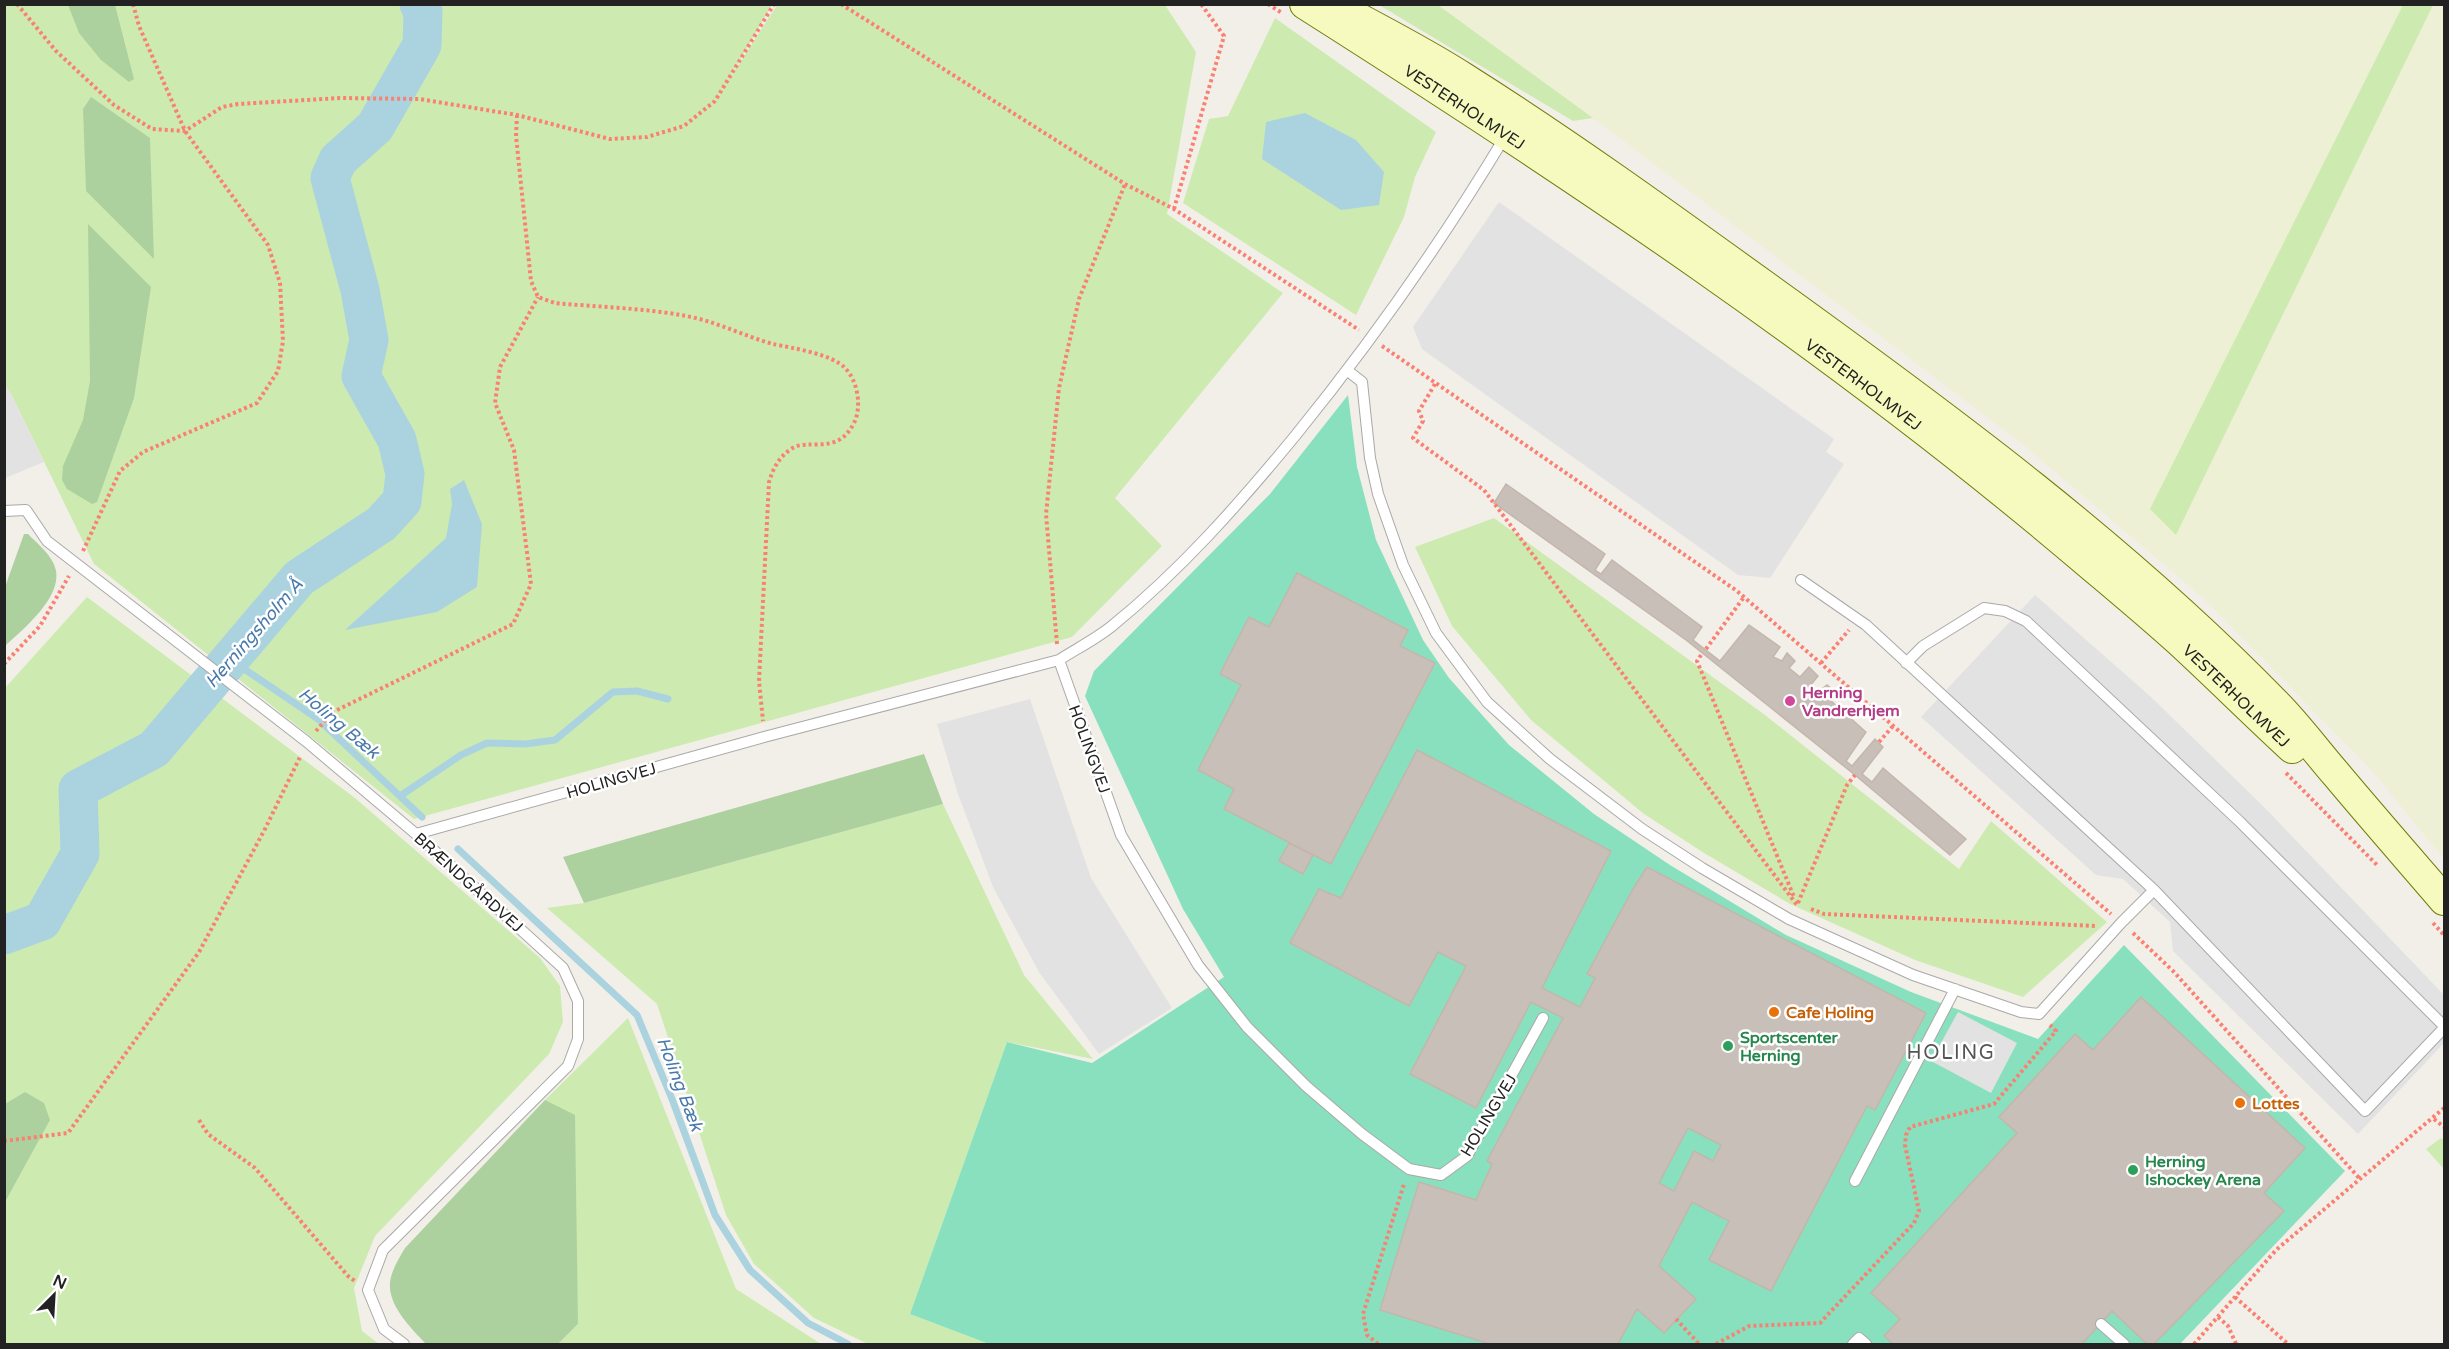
<svg xmlns="http://www.w3.org/2000/svg" width="2449" height="1349" font-family="'Varela Round',sans-serif">
<style>
.farmland{fill:#eef0d5}
.grass{fill:#cdebb0}
.forest{fill:#add19e}
.pitch{fill:#88e0be}
.parking{fill:#e2e2e2}
.water{fill:#aad3df}
.lines{fill:none;stroke-linecap:round;stroke-linejoin:round}
.stream{stroke:#aad3df;stroke-width:7}
.river{stroke:#aad3df;stroke-width:39}
.building{fill:#c7bfb8;stroke:#c4b6ab;stroke-width:1.5;fill-rule:evenodd}
.lane-casing{stroke:#a9a9a9;stroke-width:12}
.secondary-casing{stroke:#707d05;stroke-width:32}
.path{stroke:#fa8072;stroke-width:4;stroke-dasharray:3 3;stroke-linecap:butt}
.lane{stroke:#fff;stroke-width:10}
.secondary{stroke:#f7fabf;stroke-width:30}
.hotel-dot{fill:#d1479c;stroke:#fff;stroke-width:2}
.food-dot{fill:#e8710a;stroke:#fff;stroke-width:2}
.leisure-dot{fill:#2e9e5b;stroke:#fff;stroke-width:2}
.labels{text-anchor:middle;stroke-width:5;stroke-linejoin:round;paint-order:stroke}
.street-label{font-size:16px;fill:#222;stroke:#fff}
.hotel-label{font-size:16px;font-weight:bold;fill:#b23c85;stroke:#fff;text-anchor:start}
.food-label{font-size:16px;font-weight:bold;fill:#c56008;stroke:#fff;text-anchor:start}
.leisure-label{font-size:16px;font-weight:bold;fill:#27864d;stroke:#fff;text-anchor:start}
.water-label{font-size:18px;font-style:italic;fill:#4a7aab;stroke:#fff}
.quarter-label{font-size:20px;letter-spacing:1.5px;fill:#555;stroke:#fff}
</style>
<rect width="100%" height="100%" fill="#f2efe9"/>
<path class="farmland" d="M 1438,5 L 2444,5 L 2444,859 L 2372,771 L 2202,597 L 2021,443 L 1593,118 Z"/>
<path class="grass" d="M 4,5 L 772,5 L 727,83 L 777,5 L 1165,5 L 1196,52 L 1167,214 L 1283,293 L 1115,498 L 1162,546 L 1072,637 L 414,819 L 94,564 L 11,394 L 5,386 Z
M 1379,5 L 1438,5 L 1593,118 L 1573,121 Z
M 2403,5 L 2433,5 L 2176,535 L 2150,509 Z
M 1275,18 L 1436,132 L 1415,177 L 1404,217 L 1356,315 L 1183,203 L 1209,119 L 1228,116 Z
M 1494,518 L 1765,715 L 1959,869 L 1991,821 L 2107,922 L 2023,997 L 1915,960 L 1790,904 L 1704,853 L 1644,814 L 1531,720 L 1452,626 L 1415,547 Z
M 87,597 L 355,798 L 540,958 L 560,986 L 563,1022 L 549,1054 L 375,1236 L 354,1288 L 362,1331 L 379,1344 L 5,1344 L 5,688 Z
M 943,804 L 1024,975 L 1093,1059 L 1007,1042 L 910,1314 L 989,1344 L 868,1344 L 814,1318 L 754,1264 L 726,1215 L 657,1004 L 547,908 L 584,903 Z
M 628,1018 L 736,1289 L 821,1344 L 558,1344 L 578,1324 L 545,1100 Z
M 2441,1138 L 2444,1140 L 2444,1169 L 2426,1149 Z"/>
<path class="forest" d="M 68,5 L 115,5 L 134,79 L 129,82 L 101,60 L 79,33 Z
M 91,97 L 150,138 L 154,259 L 86,191 L 83,109 Z
M 88,224 L 151,287 L 134,398 L 97,502 L 92,504 L 67,489 L 62,480 L 63,466 L 83,420 L 90,381 Z
M 24,534 L 28,534 C 38,544 54,557 56,571 C 61,599 22,630 5,646 L 5,587 Z
M 924,754 L 943,804 L 584,903 L 563,857 Z
M 25,1092 L 44,1103 L 50,1120 L 5,1202 L 5,1104 Z
M 545,1100 L 575,1115 L 578,1324 L 558,1344 L 426,1344 C 412,1329 388,1306 390,1283 C 391,1271 399,1258 405,1248 Z"/>
<path class="pitch" d="M 1348,395 L 1357,467 L 1376,540 L 1423,640 L 1449,678 L 1509,745 L 1594,814 L 1670,865 L 1786,935 L 1911,992 L 2038,1039 L 2124,945 L 2345,1171 L 2180,1344 L 989,1344 L 910,1314 L 1007,1042 L 1092,1063 L 1224,977 L 1183,909 L 1085,696 L 1094,671 L 1270,494 Z"/>
<path class="parking" d="M 1499,202 L 1834,439 L 1826,452 L 1844,464 L 1770,578 L 1738,575 L 1422,349 L 1413,327 Z
M 5,386 L 11,394 L 44,462 L 5,478 Z
M 2035,595 L 2151,697 L 2265,808 L 2444,995 L 2444,1043 L 2358,1134 L 2173,951 L 2170,922 L 2123,879 L 2096,875 L 1921,717 Z
M 1030,699 L 1091,878 L 1172,1008 L 1099,1054 L 1039,972 L 993,887 L 958,794 L 937,724 Z
M 1958,1012 L 2017,1043 L 1991,1093 L 1931,1061 Z"/>
<path class="water" d="M 1305,113 L 1356,140 L 1384,172 L 1379,205 L 1341,210 L 1262,159 L 1266,122 Z
M 464,480 L 482,524 L 477,587 L 437,612 L 345,630 L 446,538 L 452,504 L 450,489 Z"/>
<g class="lines">
<path class="stream" d="M 231,660 L 318,719 L 422,817
M 400,796 L 461,755 L 487,743 L 525,744 L 555,740 L 613,692 L 637,691 L 668,699
M 458,849 L 637,1015 L 672,1099 L 715,1215 L 750,1270 L 808,1323 L 848,1344"/>
<path class="river" d="M 4,935 L 42,921 L 80,854 L 78,789 L 154,749 L 299,578 L 381,524 L 402,501 L 405,474 L 397,440 L 361,376 L 369,340 L 360,290 L 330,178 L 338,160 L 375,127 L 422,45 L 423,11 L 419,4"/>
</g>
<path class="building" d="M 1506,484 L 1605,554 L 1595,570 L 1601,574 L 1612,560 L 1702,627 L 1693,640 L 1720,661 L 1749,625 L 1780,647 L 1773,657 L 1782,661 L 1787,653 L 1795,661 L 1789,668 L 1800,677 L 1809,667 L 1818,676 L 1809,687 L 1817,693 L 1827,685 L 1834,691 L 1829,699 L 1866,732 L 1846,761 L 1852,766 L 1875,739 L 1883,747 L 1862,774 L 1872,782 L 1883,768 L 1966,839 L 1950,855 L 1855,775 L 1686,640 L 1494,503 Z
M 1297,573 L 1408,630 L 1400,646 L 1435,663 L 1331,864 L 1224,809 L 1234,789 L 1198,770 L 1241,685 L 1220,674 L 1249,617 L 1269,627 Z
M 1417,750 L 1611,851 L 1542,988 L 1580,1007 L 1595,978 L 1587,974 L 1633,889 L 1647,867 L 1926,1013 L 1875,1110 L 1867,1106 L 1771,1291 L 1709,1260 L 1729,1221 L 1692,1202 L 1659,1266 L 1696,1299 L 1664,1333 L 1637,1309 L 1618,1344 L 1490,1344 L 1380,1310 L 1419,1182 L 1476,1200 L 1492,1164 L 1487,1161 L 1563,1018 L 1531,1002 L 1476,1108 L 1410,1074 L 1466,966 L 1438,952 L 1409,1006 L 1290,943 L 1319,889 L 1341,898 ZM 1688,1128 L 1721,1145 L 1713,1161 L 1694,1151 L 1674,1191 L 1659,1183 Z
M 1289,843 L 1313,855 L 1303,874 L 1279,861 Z
M 2141,997 L 2305,1148 L 2264,1193 L 2284,1211 L 2154,1344 L 2147,1344 L 2112,1311 L 2082,1344 L 1893,1344 L 1884,1336 L 1900,1319 L 1871,1293 L 2017,1133 L 1999,1117 L 2075,1034 L 2093,1050 Z"/>
<g class="lines">
<defs>
<path id="lane" d="M 1348,371 L 1362,382 L 1370,458 L 1378,494 L 1403,565 L 1436,633 L 1487,702 L 1550,759 L 1642,829 L 1702,868 L 1789,919 L 1913,975 L 2021,1012 L 2039,1014 L 2121,923 L 2154,890
M 4,511 L 26,510 L 47,541 L 307,742 L 416,834 L 563,968 L 578,1001 L 578,1039 L 568,1066 L 383,1250 L 368,1290 L 384,1329 L 404,1344
M 1801,580 L 1866,625 L 2154,890 L 2365,1111 L 2444,1028
M 1059,660 C 1076,649 1096,639 1112,626 C 1181,570 1239,504 1295,436 C 1373,340 1443,240 1506,135
M 1906,663 L 1923,646 L 1984,608 L 2005,611 L 2026,621 L 2239,821 L 2444,1026
M 416,834 L 764,737 L 1059,660 L 1121,835 L 1198,965 L 1247,1027 L 1306,1086 L 1362,1134 L 1409,1169 L 1441,1175 L 1467,1156 L 1543,1018
M 1855,1181 L 1955,989
M 2101,1324 L 2124,1344
M 1853,1344 L 1859,1338 L 1866,1344"/>
<g id="secondary">
<path id="s1" d="M 1305,4 C 1573,174 1838,351 2080,556 C 2113,584 2147,612 2179,641 C 2217,676 2254,713 2292,748"/>
<path d="M 1332,4 C 1376,28 1422,51 1464,78 C 1570,145 1672,219 1773,292 C 1948,418 2124,548 2275,703 C 2297,725 2316,751 2336,774 C 2372,817 2408,858 2444,900"/>
</g>
</defs>
<use href="#lane" class="lane-casing"/>
<use href="#secondary" class="secondary-casing"/>
<path class="path" d="M 17,4 L 56,51 L 114,105 L 152,129 L 185,131 L 222,107 L 238,104 L 340,98 L 419,99 L 517,115 L 610,139 L 647,137 L 684,126 L 715,101 L 774,4
M 841,4 L 1125,184 L 1174,209 L 1359,330
M 1268,4 L 1282,13
M 517,115 L 516,136 L 531,281 L 538,297 L 555,303 C 597,307 645,308 686,316 C 715,321 744,336 773,344 C 792,348 832,354 845,368 C 858,381 862,407 854,423 C 837,457 808,437 791,449 C 778,458 773,469 769,482 L 759,681 L 763,721
M 1174,209 L 1224,36 L 1201,4
M 1382,346 L 1737,591 L 2111,914
M 1435,384 L 1419,411 L 1423,421 L 1413,438 L 1484,490 L 1797,905
M 83,551 L 120,471 L 143,452 L 257,403 L 278,371 L 283,341 L 280,283 L 268,245 L 185,131 L 139,26 L 133,4
M 1057,644 L 1046,514 L 1059,388 L 1079,299 L 1125,184
M 1706,649 L 1744,597
M 1701,655 L 1697,661 L 1794,897
M 1821,663 L 1849,630
M 4,664 L 40,626 L 69,576
M 316,731 L 333,712 L 513,624 L 531,584 L 514,450 L 495,403 L 500,367 L 538,297
M 1879,742 L 1893,726
M 2286,773 L 2377,865
M 1798,903 L 1847,785 L 1855,775
M 1811,909 L 1824,914 L 2096,926
M 2433,923 L 2444,935
M 2133,933 L 2174,972 L 2360,1179
M 2434,1119 L 2444,1127
M 199,1120 L 208,1134 L 255,1168 L 348,1276 L 355,1281
M 4,1141 L 68,1133 L 199,952 L 265,829 L 301,755
M 2235,1297 L 2288,1344
M 2218,1317 L 2228,1326 L 2236,1344
M 1676,1319 L 1699,1344
M 1378,1344 L 1367,1335 L 1363,1314 L 1404,1184
M 1716,1344 L 1749,1326 L 1820,1323 L 1914,1223 L 1919,1211 L 1905,1145 L 1906,1135 L 1910,1127 L 1994,1104 L 2056,1031 L 2050,1025
M 2194,1344 L 2276,1250 L 2444,1108"/>
<use href="#lane" class="lane"/>
<use href="#secondary" class="secondary"/>
</g>
<circle class="hotel-dot" cx="1790" cy="701" r="6"/>
<g class="food-dot">
<circle cx="1774" cy="1012" r="6"/>
<circle cx="2240" cy="1103" r="6"/>
</g>
<g class="leisure-dot">
<circle cx="1728" cy="1046" r="6"/>
<circle cx="2133" cy="1170" r="6"/>
</g>
<g class="labels">
<g class="street-label">
<text dy="6" stroke="none"><textPath href="#s1" startOffset="190">VESTERHOLMVEJ</textPath></text>
<text dy="6" stroke="none"><textPath href="#s1" startOffset="676">VESTERHOLMVEJ</textPath></text>
<text dy="6" stroke="none"><textPath href="#s1" startOffset="1162">VESTERHOLMVEJ</textPath></text>
<text transform="translate(1090 749) rotate(70)" y="6">HOLINGVEJ</text>
<text transform="translate(611 780) rotate(-16)" y="6">HOLINGVEJ</text>
<text transform="translate(469 882) rotate(42)" y="6">BRÆNDGÅRDVEJ</text>
<text transform="translate(1488 1115) rotate(-59)" y="6">HOLINGVEJ</text>
</g>
<g class="hotel-label">
<text x="1802" y="698">Herning<tspan x="1802" dy="18">Vandrerhjem</tspan></text>
</g>
<g class="food-label">
<text x="1786" y="1018">Cafe Holing</text>
<text x="2252" y="1109">Lottes</text>
</g>
<g class="leisure-label">
<text x="1740" y="1043">Sportscenter<tspan x="1740" dy="18">Herning</tspan></text>
<text x="2145" y="1167">Herning<tspan x="2145" dy="18">Ishockey Arena</tspan></text>
</g>
<g class="water-label">
<text transform="translate(254 633) rotate(-49)" y="6">Herningsholm Å</text>
<text transform="translate(339 723) rotate(40)" y="6">Holing Bæk</text>
<text transform="translate(680 1084) rotate(69)" y="6">Holing Bæk</text>
</g>
<g class="quarter-label">
<text x="1951" y="1059">HOLING</text>
</g>
</g>
<rect width="2449" height="1349" fill="none" stroke="#222222" stroke-width="12"/>
<g transform="translate(54 1295) rotate(24)" stroke="#ffffff" stroke-width="4.5" paint-order="stroke">
<path d="M0-4.5L10 22L0 15L-10 22Z" fill="#222222"/>
<text y="-9" font-size="16" font-weight="bold" text-anchor="middle" fill="#222222">N</text>
</g>
</svg>
